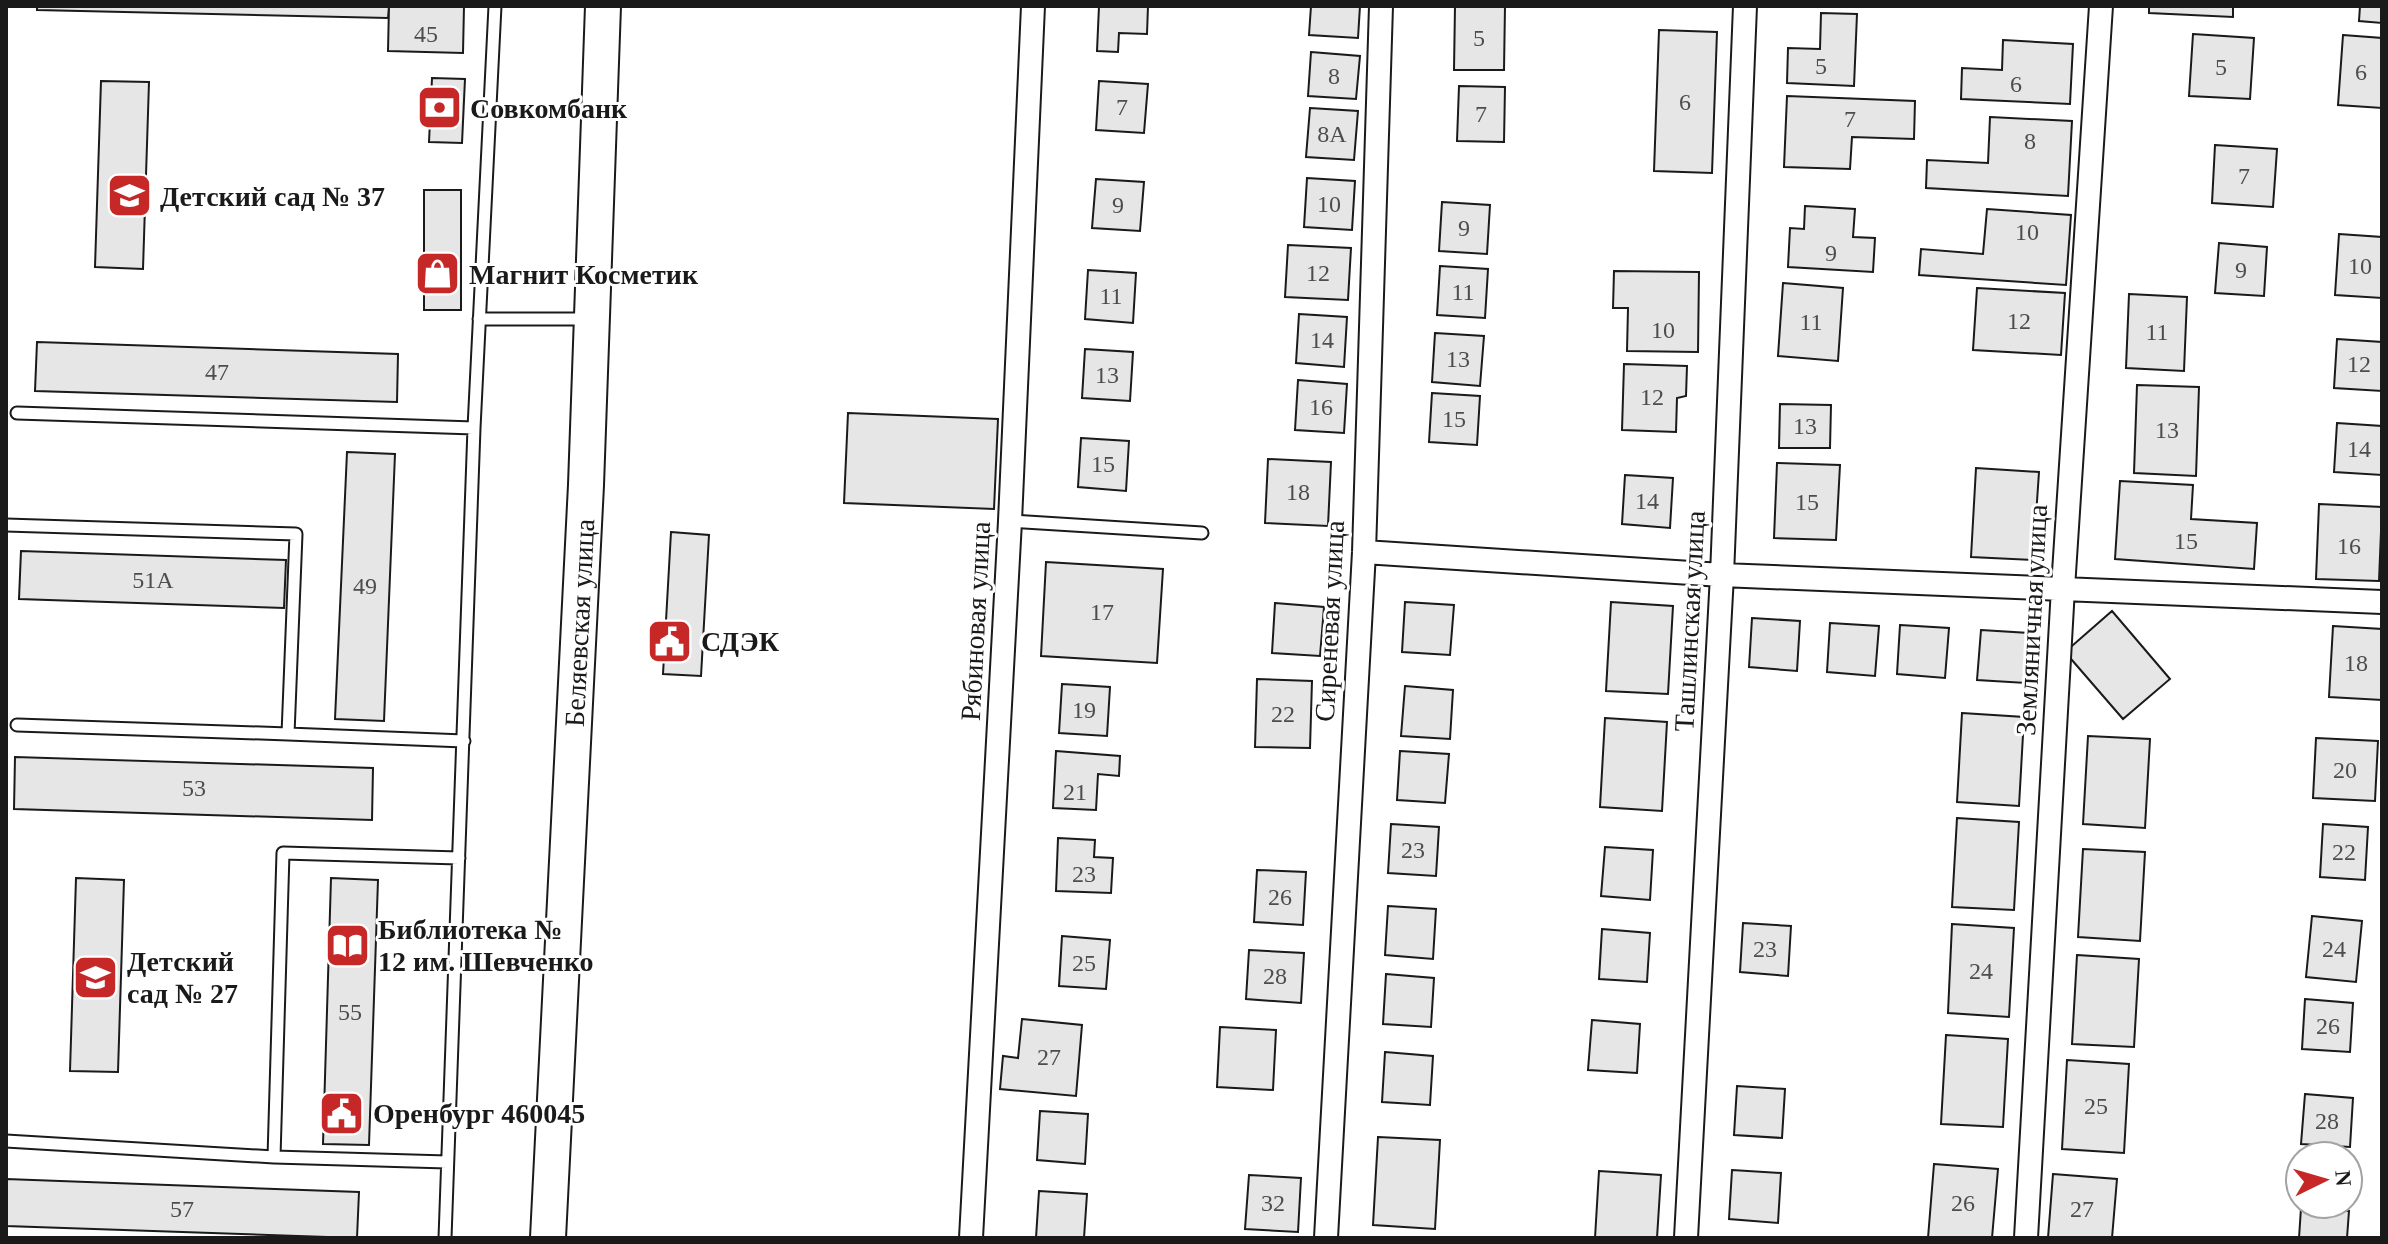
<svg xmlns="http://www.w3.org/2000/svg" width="2388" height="1244" font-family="'Times New Roman',serif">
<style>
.building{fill:#e6e6e6;stroke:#1a1a1a;stroke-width:2}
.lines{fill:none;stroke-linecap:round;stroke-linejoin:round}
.service-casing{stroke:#1a1a1a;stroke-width:15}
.minor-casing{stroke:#1a1a1a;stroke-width:26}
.primary-casing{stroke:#1a1a1a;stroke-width:38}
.service{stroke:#fff;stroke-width:11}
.minor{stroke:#fff;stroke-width:22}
.primary{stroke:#fff;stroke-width:34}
.labels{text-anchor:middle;stroke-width:6;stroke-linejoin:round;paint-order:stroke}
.number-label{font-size:24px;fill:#4d4d4d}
.poi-label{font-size:28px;font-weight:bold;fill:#1a1a1a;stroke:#fff;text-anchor:start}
.street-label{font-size:28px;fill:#1a1a1a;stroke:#fff}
</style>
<rect width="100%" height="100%" fill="#fff"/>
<path class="building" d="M 37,6 L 389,6 L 388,18 L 37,10 Z
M 389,6 L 464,6 L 463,53 L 388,51 Z
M 1099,6 L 1148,6 L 1147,34 L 1119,33 L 1118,52 L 1097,51 Z
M 1311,6 L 1360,6 L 1358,38 L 1309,35 Z
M 1455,6 L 1505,6 L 1504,70 L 1454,70 Z
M 2149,6 L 2233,6 L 2233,17 L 2149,13 Z
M 2360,6 L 2382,6 L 2382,23 L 2359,21 Z
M 1821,13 L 1857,14 L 1854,86 L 1787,83 L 1788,48 L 1820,49 Z
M 1659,30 L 1717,32 L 1712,173 L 1654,171 Z
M 2193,34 L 2254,38 L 2250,99 L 2189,96 Z
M 2343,35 L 2382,38 L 2382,108 L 2338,105 Z
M 2003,40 L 2073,44 L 2070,104 L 1961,99 L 1962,68 L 2002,70 Z
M 1311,52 L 1360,56 L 1356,99 L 1308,96 Z
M 432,78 L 465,79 L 462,143 L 429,142 Z
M 101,81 L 149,82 L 143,269 L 95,267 Z
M 1099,81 L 1148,84 L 1144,133 L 1096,130 Z
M 1459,86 L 1505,87 L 1504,142 L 1457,141 Z
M 1787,96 L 1915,101 L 1914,139 L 1852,137 L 1850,169 L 1784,167 Z
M 1310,108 L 1358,111 L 1354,160 L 1306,157 Z
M 1990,117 L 2072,121 L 2068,196 L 1926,188 L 1927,160 L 1988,163 Z
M 2215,145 L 2277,149 L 2273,207 L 2212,203 Z
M 1307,178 L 1355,181 L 1352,230 L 1304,227 Z
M 1096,179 L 1144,182 L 1140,231 L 1092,228 Z
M 424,190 L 461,190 L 461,310 L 424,310 Z
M 1442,202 L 1490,205 L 1487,254 L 1439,251 Z
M 1805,206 L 1855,209 L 1853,237 L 1875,238 L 1873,272 L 1788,267 L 1790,228 L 1804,229 Z
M 1987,209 L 2071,215 L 2066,285 L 1919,275 L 1921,249 L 1983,254 Z
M 2339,234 L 2382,237 L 2382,298 L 2335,295 Z
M 2219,243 L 2267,247 L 2264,296 L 2215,293 Z
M 1288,245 L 1351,248 L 1348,300 L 1285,297 Z
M 1440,266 L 1488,269 L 1485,318 L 1437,315 Z
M 1088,270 L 1136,273 L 1133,323 L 1085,319 Z
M 1614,271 L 1699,272 L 1698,352 L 1627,351 L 1628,308 L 1613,308 Z
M 1783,283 L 1843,288 L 1838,361 L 1778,356 Z
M 1977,288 L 2065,293 L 2061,355 L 1973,350 Z
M 2129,294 L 2187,297 L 2184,371 L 2126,368 Z
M 1299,314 L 1347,317 L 1344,367 L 1296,363 Z
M 1435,333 L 1484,336 L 1480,386 L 1432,382 Z
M 2337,339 L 2382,342 L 2382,391 L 2334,388 Z
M 37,342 L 398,354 L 397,402 L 35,391 Z
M 1085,349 L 1133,352 L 1130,401 L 1082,398 Z
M 1624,364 L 1687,366 L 1686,396 L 1677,398 L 1676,432 L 1622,430 Z
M 1298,380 L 1347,384 L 1344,433 L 1295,430 Z
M 2137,385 L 2199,387 L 2196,476 L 2134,473 Z
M 1432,393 L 1480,396 L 1477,445 L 1429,442 Z
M 1780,404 L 1831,405 L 1830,448 L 1779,448 Z
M 848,413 L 998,419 L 994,509 L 844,503 Z
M 2337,423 L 2382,426 L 2382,475 L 2334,472 Z
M 1081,438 L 1129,441 L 1126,491 L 1078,487 Z
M 347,452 L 395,454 L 384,721 L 335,719 Z
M 1268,459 L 1331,462 L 1328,526 L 1265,523 Z
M 1777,463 L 1840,465 L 1836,540 L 1774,538 Z
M 1976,468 L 2039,472 L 2033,560 L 1971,557 Z
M 1625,475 L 1673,478 L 1670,528 L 1622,524 Z
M 2120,481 L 2193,485 L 2191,519 L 2257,523 L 2254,569 L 2115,559 Z
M 2319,504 L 2382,507 L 2379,581 L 2316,579 Z
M 671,532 L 709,535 L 701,676 L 663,674 Z
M 21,551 L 286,560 L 284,608 L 19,599 Z
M 1046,562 L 1163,569 L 1157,663 L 1041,656 Z
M 1405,602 L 1454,605 L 1450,655 L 1402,652 Z
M 1611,602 L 1673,606 L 1668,694 L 1606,691 Z
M 1275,603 L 1324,607 L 1320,656 L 1272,653 Z
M 2112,611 L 2170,679 L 2123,719 L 2065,652 Z
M 1752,618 L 1800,621 L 1797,671 L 1749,667 Z
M 1830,623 L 1879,626 L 1875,676 L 1827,672 Z
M 1900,625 L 1949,628 L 1945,678 L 1897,674 Z
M 2333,626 L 2382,629 L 2382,700 L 2329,697 Z
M 1981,630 L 2029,633 L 2026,683 L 1977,680 Z
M 1257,679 L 1312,681 L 1310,748 L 1255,747 Z
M 1062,684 L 1110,687 L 1107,736 L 1059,733 Z
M 1405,686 L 1453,690 L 1450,739 L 1401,736 Z
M 1962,713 L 2024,717 L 2019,806 L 1957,802 Z
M 1605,718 L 1667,722 L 1662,811 L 1600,807 Z
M 2088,736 L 2150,739 L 2145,828 L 2083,824 Z
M 2316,738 L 2378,741 L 2375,801 L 2313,798 Z
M 1056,751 L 1120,756 L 1119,776 L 1098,774 L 1096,810 L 1053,808 Z
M 1400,751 L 1449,754 L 1445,803 L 1397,800 Z
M 15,757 L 373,768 L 372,820 L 14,809 Z
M 1957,818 L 2019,822 L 2014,910 L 1952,907 Z
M 1391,824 L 1439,827 L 1436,876 L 1388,873 Z
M 2323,824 L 2368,827 L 2365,880 L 2320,877 Z
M 1058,838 L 1095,840 L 1094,857 L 1113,858 L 1111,893 L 1056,891 Z
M 1605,847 L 1653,850 L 1650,900 L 1601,896 Z
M 2083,849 L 2145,852 L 2140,941 L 2078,937 Z
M 1257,870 L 1306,872 L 1303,925 L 1254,922 Z
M 76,878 L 124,880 L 118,1072 L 70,1071 Z
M 331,878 L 378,880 L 369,1145 L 323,1144 Z
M 1388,906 L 1436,909 L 1433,959 L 1385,955 Z
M 2312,916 L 2362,921 L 2356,982 L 2306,977 Z
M 1743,923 L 1791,926 L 1788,976 L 1740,972 Z
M 1952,924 L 2014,928 L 2009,1017 L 1948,1013 Z
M 1602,929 L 1650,933 L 1647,982 L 1599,979 Z
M 1062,936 L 1110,940 L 1106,989 L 1059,986 Z
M 1249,950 L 1304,953 L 1301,1003 L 1246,999 Z
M 2077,955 L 2139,959 L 2134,1047 L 2072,1044 Z
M 1386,974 L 1434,978 L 1431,1027 L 1383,1024 Z
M 2305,999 L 2353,1003 L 2350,1052 L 2302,1049 Z
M 1022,1019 L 1082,1025 L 1076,1096 L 1000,1089 L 1003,1056 L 1018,1058 Z
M 1592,1020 L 1640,1024 L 1637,1073 L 1588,1070 Z
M 1220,1027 L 1276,1030 L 1273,1090 L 1217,1087 Z
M 1946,1035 L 2008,1039 L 2003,1127 L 1941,1124 Z
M 1385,1052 L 1433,1056 L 1430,1105 L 1382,1102 Z
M 2067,1060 L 2129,1064 L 2124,1153 L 2062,1149 Z
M 1737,1086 L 1785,1089 L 1782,1138 L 1734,1135 Z
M 2305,1094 L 2353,1098 L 2350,1147 L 2301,1144 Z
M 1040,1111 L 1088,1114 L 1085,1164 L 1037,1160 Z
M 1378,1137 L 1440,1140 L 1435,1229 L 1373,1225 Z
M 1934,1164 L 1998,1169 L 1992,1238 L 1928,1238 Z
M 1732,1170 L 1781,1173 L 1778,1223 L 1729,1219 Z
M 1599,1171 L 1661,1175 L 1657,1238 L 1595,1238 Z
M 2053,1174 L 2117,1179 L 2112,1238 L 2048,1238 Z
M 1249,1175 L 1301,1178 L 1298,1232 L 1245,1229 Z
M 6,1179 L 359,1192 L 357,1238 L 6,1226 Z
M 1039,1191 L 1087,1194 L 1084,1238 L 1036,1238 Z
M 2301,1208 L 2349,1211 L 2347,1238 L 2299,1238 Z"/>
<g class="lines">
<defs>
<path id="service" d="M 479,319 L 587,319
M 17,413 L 474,428
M 1010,521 L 1202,533
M 6,525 L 296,534 L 288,734 L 464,741
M 17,725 L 288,734
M 6,1141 L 274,1157 L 447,1162
M 274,1157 L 283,853 L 459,858
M 445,1238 L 474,428 L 495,6"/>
<path id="minor" d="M 1364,552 L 1722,575 L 2382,602
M 971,1238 L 1010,521 L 1033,6
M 1326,1238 L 1364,552 L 1381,6
M 1686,1238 L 1722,575 L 1745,6
M 2026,1238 L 2063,588 L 2101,6"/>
<g id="primary">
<path id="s1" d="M 548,1238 L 586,485 L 603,6"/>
</g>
</defs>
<use href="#service" class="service-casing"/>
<use href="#minor" class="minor-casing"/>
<use href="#primary" class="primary-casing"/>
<use href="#service" class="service"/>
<use href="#minor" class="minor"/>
<use href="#primary" class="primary"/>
</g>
<defs>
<symbol id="bank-square" viewBox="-11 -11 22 22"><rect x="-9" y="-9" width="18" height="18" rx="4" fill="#c62828" stroke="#fff"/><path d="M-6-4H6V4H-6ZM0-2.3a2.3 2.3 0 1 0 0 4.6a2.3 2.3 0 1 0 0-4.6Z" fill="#fff"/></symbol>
<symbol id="school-square" viewBox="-11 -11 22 22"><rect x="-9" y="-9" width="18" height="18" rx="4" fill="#c62828" stroke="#fff"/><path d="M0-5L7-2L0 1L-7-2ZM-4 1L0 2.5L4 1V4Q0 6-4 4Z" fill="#fff"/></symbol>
<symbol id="shop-square" viewBox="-11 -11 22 22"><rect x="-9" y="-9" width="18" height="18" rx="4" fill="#c62828" stroke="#fff"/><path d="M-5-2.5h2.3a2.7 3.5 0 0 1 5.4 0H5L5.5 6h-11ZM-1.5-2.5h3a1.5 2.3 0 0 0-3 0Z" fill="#fff"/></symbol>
<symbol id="civic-square" viewBox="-11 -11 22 22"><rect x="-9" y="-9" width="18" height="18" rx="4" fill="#c62828" stroke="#fff"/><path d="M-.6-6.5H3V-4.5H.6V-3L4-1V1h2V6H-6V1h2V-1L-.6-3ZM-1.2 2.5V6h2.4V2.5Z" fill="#fff"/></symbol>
<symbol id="library-square" viewBox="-11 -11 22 22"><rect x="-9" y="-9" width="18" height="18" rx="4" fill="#c62828" stroke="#fff"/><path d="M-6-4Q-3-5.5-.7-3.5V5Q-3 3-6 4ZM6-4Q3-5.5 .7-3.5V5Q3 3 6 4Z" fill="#fff"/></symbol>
</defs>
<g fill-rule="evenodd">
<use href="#bank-square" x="414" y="82" width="51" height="51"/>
<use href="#school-square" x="104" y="170" width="51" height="51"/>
<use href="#shop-square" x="412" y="248" width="51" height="51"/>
<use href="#civic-square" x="644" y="616" width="51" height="51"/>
<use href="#library-square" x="322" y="920" width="51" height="51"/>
<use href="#school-square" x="70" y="952" width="51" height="51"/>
<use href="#civic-square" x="316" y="1088" width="51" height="51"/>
</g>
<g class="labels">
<g class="number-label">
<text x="426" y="42">45</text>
<text x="1479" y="46">5</text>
<text x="1821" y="74">5</text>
<text x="2221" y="75">5</text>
<text x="2361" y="80">6</text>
<text x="1334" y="84">8</text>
<text x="2016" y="92">6</text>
<text x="1685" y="110">6</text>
<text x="1122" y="115">7</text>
<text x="1481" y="122">7</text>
<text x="1850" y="127">7</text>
<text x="1332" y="142">8А</text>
<text x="2030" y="149">8</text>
<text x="2244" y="184">7</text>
<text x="1329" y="212">10</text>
<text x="1118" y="213">9</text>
<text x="1464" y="236">9</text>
<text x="2027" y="240">10</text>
<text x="1831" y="261">9</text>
<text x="2360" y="274">10</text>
<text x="2241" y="278">9</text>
<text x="1318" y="281">12</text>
<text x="1463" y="300">11</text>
<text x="1111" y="304">11</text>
<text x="2019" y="329">12</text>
<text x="1811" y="330">11</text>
<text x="1663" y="338">10</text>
<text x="2157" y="340">11</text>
<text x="1322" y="348">14</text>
<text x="1458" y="367">13</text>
<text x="2359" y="372">12</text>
<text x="217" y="380">47</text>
<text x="1107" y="383">13</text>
<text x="1652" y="405">12</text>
<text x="1321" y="415">16</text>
<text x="1454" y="427">15</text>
<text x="1805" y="434">13</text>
<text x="2167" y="438">13</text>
<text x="2359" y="457">14</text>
<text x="1103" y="472">15</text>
<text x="1298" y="500">18</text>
<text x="1647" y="509">14</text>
<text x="1807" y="510">15</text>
<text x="2186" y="549">15</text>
<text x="2349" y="554">16</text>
<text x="153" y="588">51А</text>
<text x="365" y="594">49</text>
<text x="1102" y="620">17</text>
<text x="2356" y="671">18</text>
<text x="1084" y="718">19</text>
<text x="1283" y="722">22</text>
<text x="2345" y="778">20</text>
<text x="194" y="796">53</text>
<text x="1075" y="800">21</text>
<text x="1413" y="858">23</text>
<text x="2344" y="860">22</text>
<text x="1084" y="882">23</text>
<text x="1280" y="905">26</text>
<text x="1765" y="957">23</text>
<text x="2334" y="957">24</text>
<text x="1084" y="971">25</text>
<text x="1981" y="979">24</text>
<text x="1275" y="984">28</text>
<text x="350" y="1020">55</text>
<text x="2328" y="1034">26</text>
<text x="1049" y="1065">27</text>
<text x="2096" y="1114">25</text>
<text x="2327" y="1129">28</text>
<text x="1273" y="1211">32</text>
<text x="1963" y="1211">26</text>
<text x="182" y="1217">57</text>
<text x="2082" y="1217">27</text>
</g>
<g class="poi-label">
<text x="470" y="118">Совкомбанк</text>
<text x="160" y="206">Детский сад № 37</text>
<text x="469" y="284">Магнит Косметик</text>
<text x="701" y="651">СДЭК</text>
<text x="378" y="939">Библиотека №<tspan x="378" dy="32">12 им. Шевченко</tspan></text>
<text x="127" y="971">Детский<tspan x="127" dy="32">сад № 27</tspan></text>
<text x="373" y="1123">Оренбург 460045</text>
</g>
<g class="street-label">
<text transform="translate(2031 620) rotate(-87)" y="10">Земляничная улица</text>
<text transform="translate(975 621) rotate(-87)" y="10">Рябиновая улица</text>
<text transform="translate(1329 621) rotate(-87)" y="10">Сиреневая улица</text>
<text transform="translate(1689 621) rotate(-87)" y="10">Ташлинская улица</text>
<text dy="10" stroke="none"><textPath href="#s1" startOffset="616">Беляевская улица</textPath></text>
</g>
</g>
<rect width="2388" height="1244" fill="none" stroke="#1a1a1a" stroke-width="16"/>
<g transform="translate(2324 1180) rotate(85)"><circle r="38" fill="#ffffff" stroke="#a3a3a3" stroke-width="2"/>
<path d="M0-6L14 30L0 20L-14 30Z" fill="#c62828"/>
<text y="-12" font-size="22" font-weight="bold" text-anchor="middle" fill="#1a1a1a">N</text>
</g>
</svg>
